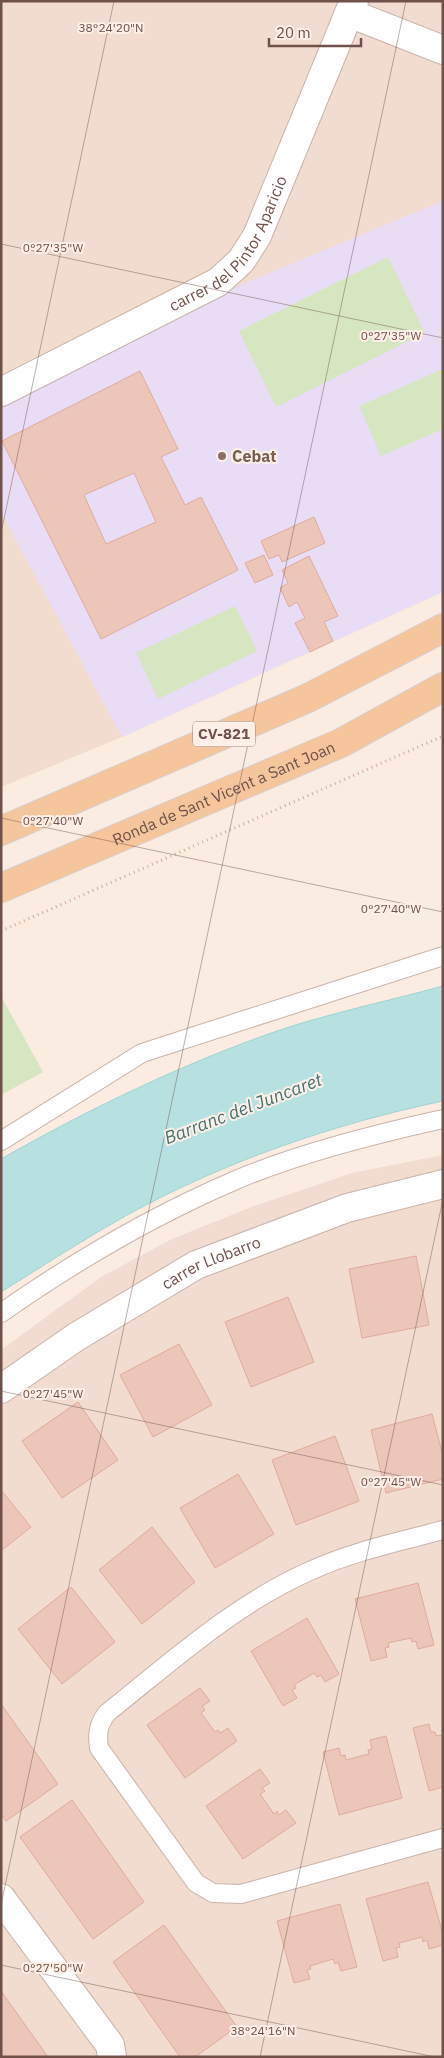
<svg xmlns="http://www.w3.org/2000/svg" width="444" height="2058" font-family="'IBM Plex Sans',sans-serif">
<style>
.residential{fill:#f1dccf}
.education{fill:#e9ddf6}
.green{fill:#d6e6c0}
.water{fill:#b7e1e1;stroke:#9ed2d2}
.building{fill:#edc6ba;stroke:#dfaa9b;fill-rule:evenodd}
.lines{fill:none;stroke-linecap:round;stroke-linejoin:round}
.service-casing{stroke:#c9b2a8;stroke-width:20}
.minor-casing{stroke:#c9b2a8;stroke-width:30}
.primary-casing{stroke:#d7cecc;stroke-width:30}
.path{stroke:#d1a99e;stroke-width:3;stroke-dasharray:1 4;stroke-linecap:butt}
.service{stroke:#fff;stroke-width:18}
.minor{stroke:#fff;stroke-width:28}
.primary{stroke:#f5c69c;stroke-width:28}
.ticks{fill:none;stroke:#6f5149;stroke-width:1;stroke-opacity:0.45}
.education-dot{fill:#8d6e63;stroke:#fef0e6;stroke-width:2}
.labels{text-anchor:middle;stroke-width:4;stroke-linejoin:round;paint-order:stroke}
.shield{fill:#fef0e6;stroke:#9a8178;stroke-width:1}
.shield-label{font-size:15px;font-weight:bold;fill:#6f5149}
.street-label{font-size:16px;fill:#6f5149;stroke:#fef0e6}
.education-label{font-size:16px;font-weight:bold;fill:#785e54;stroke:#fef0e6;text-anchor:start}
.water-label{font-size:18px;font-style:italic;fill:#3f7374;stroke:#fef0e6}
.ticks-label{font-size:12px;text-anchor:middle;fill:#6f5149;stroke:#fef0e6;stroke-width:4;stroke-linejoin:round;paint-order:stroke}
</style>
<rect width="100%" height="100%" fill="#faece0"/>
<path class="residential" d="M 1,1 L 443,1 L 443,592 L 122,737 L 1,787 Z
M 443,1155 L 443,2057 L 1,2057 L 1,1350 L 101,1277 L 172,1239 L 254,1206 L 352,1173 Z"/>
<path class="education" d="M 443,201 L 443,592 L 122,737 L 1,512 L 1,400 L 195,304 Z"/>
<path class="green" d="M 388,257 L 425,333 L 276,407 L 239,331 Z
M 443,369 L 443,429 L 381,456 L 359,406 Z
M 235,606 L 257,651 L 158,699 L 136,653 Z
M 1,996 L 43,1072 L 1,1095 Z"/>
<path class="water" d="M 443,986 L 443,1101 C 333,1124 226,1161 127,1215 C 84,1239 43,1266 1,1292 L 1,1159 C 89,1109 182,1064 277,1031 C 330,1013 389,1001 443,986 Z"/>
<path class="building" d="M 140,371 L 178,449 L 161,457 L 185,505 L 201,497 L 238,570 L 101,639 L 2,441 ZM 134,473 L 156,522 L 106,544 L 84,495 Z
M 314,517 L 325,543 L 282,562 L 279,555 L 269,559 L 261,541 Z
M 264,555 L 273,575 L 255,583 L 245,563 Z
M 309,556 L 338,616 L 324,622 L 333,641 L 310,652 L 295,623 L 305,618 L 297,602 L 289,607 L 280,588 L 288,583 L 282,570 Z
M 416,1256 L 429,1325 L 362,1338 L 349,1269 Z
M 288,1297 L 314,1362 L 251,1387 L 225,1322 Z
M 179,1344 L 212,1405 L 153,1437 L 120,1375 Z
M 78,1402 L 118,1460 L 62,1498 L 22,1441 Z
M 432,1414 L 443,1456 L 443,1479 L 386,1493 L 371,1430 Z
M 335,1436 L 359,1501 L 296,1525 L 272,1460 Z
M 238,1474 L 274,1534 L 215,1568 L 180,1508 Z
M 1,1490 L 31,1527 L 1,1551 Z
M 152,1527 L 195,1582 L 142,1624 L 99,1570 Z
M 418,1583 L 434,1645 L 418,1649 L 416,1641 L 412,1642 L 411,1638 L 388,1643 L 389,1647 L 385,1648 L 387,1657 L 371,1661 L 355,1599 Z
M 71,1587 L 115,1642 L 62,1684 L 18,1629 Z
M 307,1618 L 339,1674 L 325,1682 L 321,1675 L 317,1677 L 314,1673 L 294,1685 L 296,1688 L 292,1690 L 297,1698 L 283,1706 L 251,1651 Z
M 200,1688 L 210,1701 L 202,1706 L 205,1710 L 201,1713 L 215,1732 L 218,1730 L 220,1733 L 228,1728 L 237,1741 L 185,1778 L 147,1725 Z
M 1,1704 L 58,1784 L 6,1821 L 1,1814 Z
M 429,1724 L 431,1732 L 435,1732 L 436,1736 L 443,1735 L 443,1787 L 429,1791 L 413,1728 Z
M 386,1736 L 402,1798 L 339,1815 L 323,1752 L 339,1748 L 341,1756 L 345,1755 L 346,1760 L 369,1754 L 368,1750 L 372,1749 L 370,1740 Z
M 260,1769 L 270,1783 L 262,1788 L 265,1791 L 260,1794 L 274,1814 L 277,1811 L 279,1815 L 286,1810 L 296,1823 L 243,1859 L 206,1806 Z
M 72,1800 L 144,1902 L 93,1939 L 20,1837 Z
M 428,1882 L 443,1934 L 443,1945 L 429,1949 L 427,1940 L 423,1942 L 422,1937 L 399,1943 L 400,1947 L 396,1948 L 398,1957 L 383,1961 L 366,1899 Z
M 340,1904 L 357,1967 L 341,1971 L 338,1962 L 335,1964 L 333,1959 L 310,1966 L 311,1969 L 307,1970 L 310,1979 L 294,1983 L 277,1921 Z
M 164,1925 L 237,2027 L 195,2057 L 180,2057 L 113,1962 Z
M 1,1991 L 48,2057 L 1,2057 Z"/>
<g class="lines">
<defs>
<path id="service" d="M 1,1141 L 142,1053 L 443,956
M 1,1313 C 74,1262 154,1215 236,1180 C 299,1153 375,1134 443,1119
M 443,1530 C 399,1542 354,1551 312,1570 C 236,1603 171,1662 107,1713 C 98,1725 97,1734 99,1748 L 196,1883 L 213,1893 L 241,1894 L 443,1838"/>
<g id="minor">
<path d="M 349,13 L 443,50"/>
<path id="s1" d="M 1,392 L 218,282 L 241,261 L 257,236 L 354,1"/>
<path id="s2" d="M 1,1389 L 76,1337 L 196,1265 L 347,1208 L 443,1184"/>
<path d="M 1,1898 L 110,2045 L 112,2057"/>
</g>
<g id="primary">
<path d="M 1,831 L 308,698 L 443,628"/>
<path id="s3" d="M 1,888 L 341,743 L 443,687"/>
</g>
</defs>
<use href="#service" class="service-casing"/>
<use href="#minor" class="minor-casing"/>
<use href="#primary" class="primary-casing"/>
<path class="path" d="M 1,931 L 443,736"/>
<use href="#service" class="service"/>
<use href="#minor" class="minor"/>
<use href="#primary" class="primary"/>
</g>
<path class="ticks" d="M 1,244 L 443,338M 1,533 L 114,1M 1,818 L 443,912M 1,1391 L 443,1485M 1,1905 L 406,1M 1,1965 L 435,2057M 260,2057 L 443,1199"/>
<circle class="education-dot" cx="222" cy="456" r="5"/>
<g class="labels">
<rect class="shield" x="193" y="721.5" width="62" height="25" rx="4"/>
<g class="shield-label">
<text x="224" y="739">CV-821</text>
</g>
<g class="street-label">
<text dy="6" stroke="none"><textPath href="#s1" startOffset="279">carrer del Pintor Aparicio</textPath></text>
<text dy="6" stroke="none"><textPath href="#s3" startOffset="242">Ronda de Sant Vicent a Sant Joan</textPath></text>
<text dy="6" stroke="none"><textPath href="#s2" startOffset="246">carrer Llobarro</textPath></text>
</g>
<g class="education-label">
<text x="232" y="462">Cebat</text>
</g>
<g class="water-label">
<text transform="translate(243 1109) rotate(-21)" y="6">Barranc del Juncaret</text>
</g>
</g>
<g class="ticks-label">
<text x="111" y="32">38°24'20"N</text>
<text x="53" y="252">0°27'35"W</text>
<text x="391" y="340">0°27'35"W</text>
<text x="53" y="825">0°27'40"W</text>
<text x="391" y="913">0°27'40"W</text>
<text x="53" y="1398">0°27'45"W</text>
<text x="391" y="1486">0°27'45"W</text>
<text x="53" y="1972">0°27'50"W</text>
<text x="263" y="2035">38°24'16"N</text>
</g>
<rect width="444" height="2058" fill="none" stroke="#6f5149" stroke-width="5"/>
<path d="M269 38v8h92v-8" fill="none" stroke="#6f5149" stroke-width="2.5"/>
<text x="276" y="38" font-size="15" fill="#6f5149" stroke="#fef0e6" stroke-width="4" paint-order="stroke">20 m</text>
</svg>
